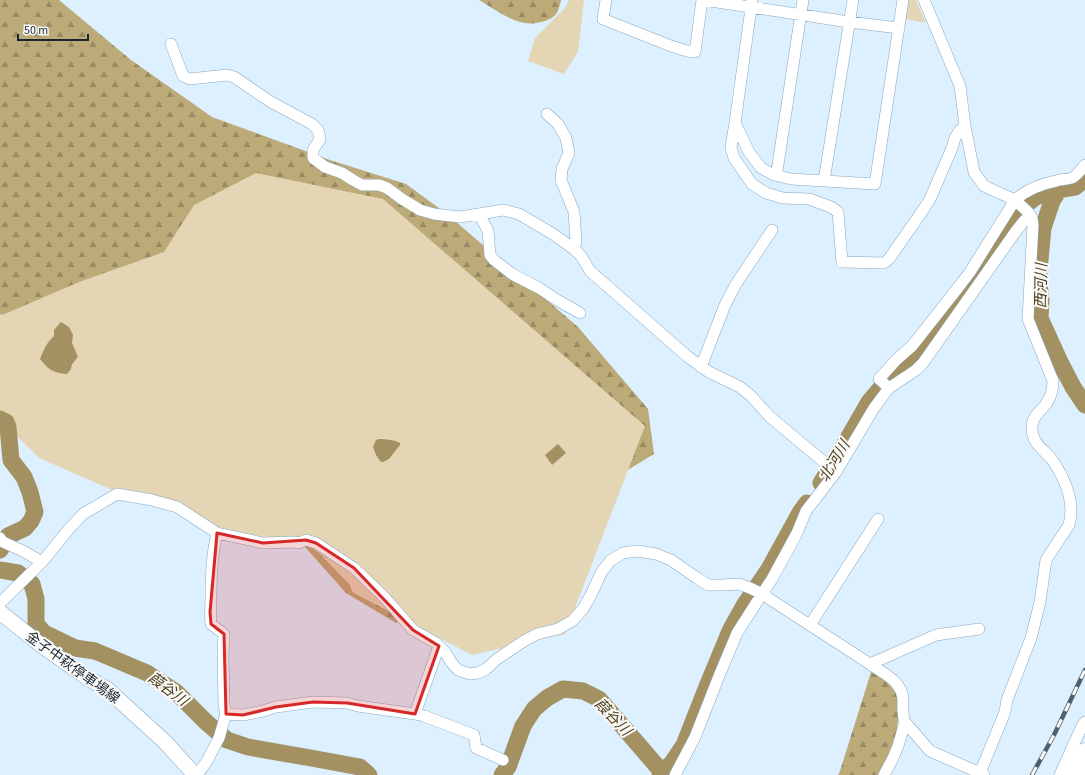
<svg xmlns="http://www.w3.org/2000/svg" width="1085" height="775" font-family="'Source Sans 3','Noto Sans JP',sans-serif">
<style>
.forest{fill:url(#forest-firs)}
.park{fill:#e4d6b4}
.water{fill:#a49162}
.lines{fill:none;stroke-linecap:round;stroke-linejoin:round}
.river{stroke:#a49162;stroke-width:17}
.street-casing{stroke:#89a7bf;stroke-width:12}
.secondary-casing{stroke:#89a7bf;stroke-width:16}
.highway-casing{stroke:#89a7bf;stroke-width:21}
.street{stroke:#fff;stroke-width:11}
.secondary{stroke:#fff;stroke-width:15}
.highway{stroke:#fff;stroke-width:20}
.rail-casing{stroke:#515f6a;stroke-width:4.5}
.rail{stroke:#fafafa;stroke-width:3;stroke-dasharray:9;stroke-linecap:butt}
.marked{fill:#d62828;fill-opacity:0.2;stroke:#d62828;stroke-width:3;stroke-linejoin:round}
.labels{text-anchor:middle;stroke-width:4;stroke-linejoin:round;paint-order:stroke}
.street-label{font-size:14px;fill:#19252e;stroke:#fafafa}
.water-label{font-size:15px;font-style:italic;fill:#4d3e17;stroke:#fafafa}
</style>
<defs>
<pattern id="forest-firs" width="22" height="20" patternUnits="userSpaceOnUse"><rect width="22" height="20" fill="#bdaa79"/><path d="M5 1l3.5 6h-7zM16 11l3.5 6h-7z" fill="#998a64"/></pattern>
</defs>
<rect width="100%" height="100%" fill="#dcf0ff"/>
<path class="forest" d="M 0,0 L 59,0 L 131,60 L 212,117 L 330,160 L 406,184 L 447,214 L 578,327 L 648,409 L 654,454 L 621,474 L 418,611 L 396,623 L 346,593 L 265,502 L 64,356 L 0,314 Z
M 479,0 L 561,0 C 558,12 558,16 545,21 C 519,30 500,12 479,0 Z
M 871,672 C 896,684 903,699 897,726 L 900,730 L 879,775 L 838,775 L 840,771 Z"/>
<path class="park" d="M 569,0 L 584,0 L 578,52 L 564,74 L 528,61 L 535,38 L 565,8 Z
M 908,0 L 916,0 L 926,23 L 905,19 Z
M 256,173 L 383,199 L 645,426 L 565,634 L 472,655 L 352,592 L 350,585 L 319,553 L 308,546 L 215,530 L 180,505 L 117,492 L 39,458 L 8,427 L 6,422 L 0,419 L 0,316 L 79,282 L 164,252 L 194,205 Z"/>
<path class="water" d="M 61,322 L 69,327 L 73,335 L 72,343 L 78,357 L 72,364 L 71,369 L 67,374 C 53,373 48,369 40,359 C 43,351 47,342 54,336 L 54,330 Z
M 379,439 C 385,439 395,440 400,443 L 400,445 L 389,459 L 383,462 L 381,462 L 376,455 L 373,447 L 376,440 Z
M 558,444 L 566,453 L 552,465 L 545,455 Z"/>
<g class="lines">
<path class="river" d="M 1059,190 L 1052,201 L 1043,228 L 1039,270 L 1039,285 L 1041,300 L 1040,318 L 1060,362 L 1073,387 L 1085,405
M 0,419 L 6,422 L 8,427 L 11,460 L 24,477 L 30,492 L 35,512 L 31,521 L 25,528 L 8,536 L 0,550
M 821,483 L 846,442 L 869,402 L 891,376 L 912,359 L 931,339 L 955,301 L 967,285 L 980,270 L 1008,231 L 1016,213 L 1033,199 L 1045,192 L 1075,187 L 1085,179
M 0,570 L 18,573 L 32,584 L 36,599 L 36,624 L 44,633 L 75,648 L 95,651 L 147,673 L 176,692 L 206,722 L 227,740 L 248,747 L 311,758 L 360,767 L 369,775
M 502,775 L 508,767 L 523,726 L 534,709 L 547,698 L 563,689 L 583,691 L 599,699 L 662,772
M 660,775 L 662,772 L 672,763 L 684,745 L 706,689 L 730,631 L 745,604 L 769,569 L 801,511 L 807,503"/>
<defs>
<path id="street" d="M 606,0 L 603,19 L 671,46 L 687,51 L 695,52 L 702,0
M 704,0 L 849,22 L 899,28
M 903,0 L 875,184 L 791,179 L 774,175 L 761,168 L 749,152 L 735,123 L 731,147 L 734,158 L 752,184 L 766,193 L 783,198 L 809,199 L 831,207 L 838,212 L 842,262 L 884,263 L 889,259 L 921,213 L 930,199 L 952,148 L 955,138 L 960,130 L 965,126
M 924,0 L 960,86 L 965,126 L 974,172 L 984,186 L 1015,200 L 1029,213 L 1032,218 L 1033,225 L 1028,319 L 1053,381 C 1053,389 1051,397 1046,404 C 1040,412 1032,417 1032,427 C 1032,445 1044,449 1053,461 C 1065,479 1075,503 1069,525 L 1046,560 L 1040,602 L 1031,638 L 1007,700 L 1005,712 L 980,773 L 984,775
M 171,44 L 183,76 L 190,79 L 227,75 L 234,77 L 271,102 L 312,124 L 318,130 L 320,139 L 313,150 L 313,158 L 325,167 L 342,173 L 353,180 L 362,185 L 379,185 L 387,188 L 402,199 L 420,210 L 434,214 L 460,217 L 479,214 L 488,231 L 490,255 L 494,260 L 512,274 L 539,288 L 557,300 L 580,313
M 547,114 L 558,124 L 566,138 L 569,153 L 562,169 L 561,180 L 574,212 L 576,242 L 574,249
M 735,123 L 752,1
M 774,175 L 777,171 L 803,0
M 824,181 L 853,0
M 479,214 L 503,210 L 519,214 L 553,234 L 574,249 L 581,256 L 590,271 L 688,357 L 709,372 L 740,387 L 751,396 L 770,417 L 836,472
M 701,367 L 725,305 L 736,284 L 772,230
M 889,388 L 879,379 L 896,360 L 912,346 L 957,289 L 970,272 L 1015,200 C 1027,189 1041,184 1056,181 C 1061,179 1067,180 1072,178 C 1078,175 1081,169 1085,165
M 0,538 L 3,542 L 23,551 L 42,562
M 0,603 L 42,562 L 68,530 L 83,514 L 117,494 L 152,500 L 177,507 L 217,533
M 810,625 L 878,519
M 979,629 L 936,635 L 870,664 C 884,674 902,681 903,700 C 903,708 902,715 905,722 L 930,751 L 980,773
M 870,664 L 762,594 L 772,579 L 797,533 L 806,511 L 836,472 L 874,408 L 889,388 L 916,370 L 923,363 L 1016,231 L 1024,221 L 1030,216
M 226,714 L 224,705 L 223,654 L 224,634 L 211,624 C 210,615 211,606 211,596 C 211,575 212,553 217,533 L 263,543 L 293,542 L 299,543 L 306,540 L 316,543 L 354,568 L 384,597 L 413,630 L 436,643 L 445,652 L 451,662 L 458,670 L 470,674 L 478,673 L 486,669 L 497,659 L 524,641 L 537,634 L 558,629 L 572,621 L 583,609 L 591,595 L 601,573 L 610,561 L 623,553 L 637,551 L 656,554 L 671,560 L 697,578 L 708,585 L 722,585 L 739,584 L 750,588 L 762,594 L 737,633 L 719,676 L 695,737 L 675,775
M 415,714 L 424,716 L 474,735 L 476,748 L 503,760
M 197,775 L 207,761 L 219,738 L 226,714 L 243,715 L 263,711 L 276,707 L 313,702 L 347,703 L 358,706 L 415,714 L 439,646
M 884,775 L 893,758 L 898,746 L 905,722
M 1060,775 L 1082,726 L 1085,722"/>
<path id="secondary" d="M 0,612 L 41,645 L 89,679 L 107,689 L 165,742 L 195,775"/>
<path id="highway" d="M 1075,775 L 1085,753"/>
</defs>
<use href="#street" class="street-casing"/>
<use href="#secondary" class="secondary-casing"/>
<use href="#highway" class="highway-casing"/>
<use href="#street" class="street"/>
<use href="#secondary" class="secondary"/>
<use href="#highway" class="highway"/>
<defs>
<path id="rail" d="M 1032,775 L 1054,735 L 1085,670"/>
</defs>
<use href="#rail" class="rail-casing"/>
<use href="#rail" class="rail"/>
</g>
<path class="marked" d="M 217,533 L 263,543 L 306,540 L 316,543 L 354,568 L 413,630 L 439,646 L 415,714 L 347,703 L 313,702 L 276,707 L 243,715 L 226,714 L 224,634 L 211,624 L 210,612 Z"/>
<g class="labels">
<g class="street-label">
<text transform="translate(73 667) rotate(36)" y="5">金子中萩停車場線</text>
</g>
<g class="water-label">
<text transform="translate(1041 286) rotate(-89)" y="5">西河川</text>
<text transform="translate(834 461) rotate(-59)" y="5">北河川</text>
<text transform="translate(168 689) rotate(37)" y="5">葭谷川</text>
<text transform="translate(613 717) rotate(46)" y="5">葭谷川</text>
</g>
</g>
<path d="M18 34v6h70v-6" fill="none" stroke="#19252e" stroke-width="2"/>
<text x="24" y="34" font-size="12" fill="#19252e" stroke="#fafafa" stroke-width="3" paint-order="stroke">50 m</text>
</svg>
